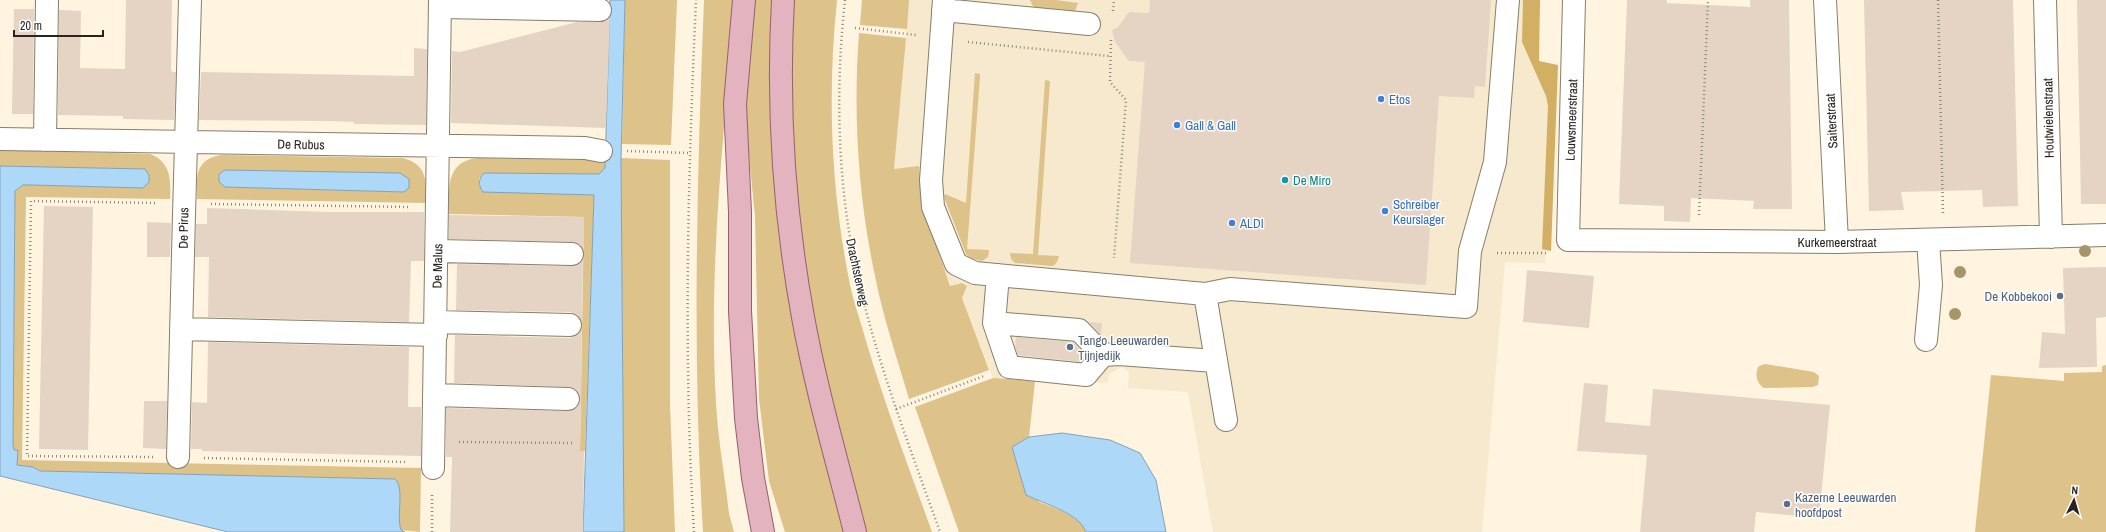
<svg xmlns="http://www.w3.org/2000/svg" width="2106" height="532" font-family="'Archivo Narrow',sans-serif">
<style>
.built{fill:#f6e9cd}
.green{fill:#ddc289;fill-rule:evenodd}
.forest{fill:#d3af63}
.water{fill:#add8f7;stroke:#85a2b6}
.building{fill:#e5d4c3}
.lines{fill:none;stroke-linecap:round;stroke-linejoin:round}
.minor-casing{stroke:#877e6b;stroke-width:24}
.major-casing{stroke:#96606a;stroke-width:24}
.path{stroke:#8f887a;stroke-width:2.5;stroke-dasharray:1 3;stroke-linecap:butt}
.minor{stroke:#fff;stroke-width:22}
.major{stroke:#e3b3bf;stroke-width:22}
.tree{fill:#a7956a}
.shop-dot{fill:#3f7fe0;stroke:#fff;stroke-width:1.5}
.culture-dot{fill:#0f9aa8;stroke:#fff;stroke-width:1.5}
.service-dot{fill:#5c6f8a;stroke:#fff;stroke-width:1.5}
.labels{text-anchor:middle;stroke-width:3;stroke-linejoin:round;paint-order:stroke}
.shop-label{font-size:13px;fill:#366cbe;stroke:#fff;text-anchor:start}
.street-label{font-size:13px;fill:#28241d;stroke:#fff}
.culture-label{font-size:13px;fill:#0d838f;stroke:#fff;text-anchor:start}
.service-label{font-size:13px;fill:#4e5e75;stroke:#fff;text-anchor:start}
</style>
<rect width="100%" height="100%" fill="#fef4df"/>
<path class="built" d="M 909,0 L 1526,0 L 1526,37 L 1552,97 L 1545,263 L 1505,262 L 1482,532 L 1213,532 L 1188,392 L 1128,388 L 1129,372 L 1122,367 L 1109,374 L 1108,382 L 1105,383 L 993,378 L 962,298 L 967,286 L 962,283 L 951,287 L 921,198 L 919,167 L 894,169 Z"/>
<path class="green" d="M 625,0 L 677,0 L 671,145 L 622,144 Z
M 704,0 L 735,0 C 724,134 708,269 716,403 C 718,440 725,477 729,514 L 734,532 L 703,532 C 692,355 697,177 704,0 Z
M 752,0 L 775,0 L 773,125 L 845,532 L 785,532 L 769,481 L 759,399 L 755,216 L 745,117 Z
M 794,0 L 837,0 C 827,96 831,191 850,285 C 854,304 861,322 866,341 C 885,405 909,468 932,532 L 863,532 L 823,377 L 796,209 L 789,73 L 790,20 Z
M 862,0 L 909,0 L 907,29 L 860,25 Z
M 1030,0 L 1056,0 L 1078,3 L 1075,11 L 1065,11 L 1065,10 L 1060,9 L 1060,11 L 1034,8 Z
M 859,33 L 906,38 L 894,169 L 919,166 L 921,198 L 950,286 L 962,283 L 967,286 L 962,298 L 989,370 L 909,399 C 897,358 883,317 875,276 C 858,196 853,114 859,33 Z
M 975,73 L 980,74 L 980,77 L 967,249 L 989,250 L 988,257 L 982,261 L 970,258 L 966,254 L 944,197 L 945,194 L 966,203 Z
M 1045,80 L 1050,81 L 1038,255 L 1059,256 L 1057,262 L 1053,266 L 1015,263 L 1011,259 L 1010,253 L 1033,254 Z
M 0,150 L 150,154 C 171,162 171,180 170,199 L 26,197 L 22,460 L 421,468 L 420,532 L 401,530 C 395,514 405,494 395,479 L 40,471 L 33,467 L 17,465 L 18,450 L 14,450 L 13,446 L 15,191 L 23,185 L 32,185 L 143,188 L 149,182 L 149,175 L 144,169 L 0,166 Z
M 221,155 L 403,158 C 428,165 426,181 426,203 L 197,199 C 197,177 194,160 221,155 ZM 219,174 L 404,192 L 225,187 L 219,182 Z
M 477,158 L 605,160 L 605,168 L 599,174 L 484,173 L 479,179 L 479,186 L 594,195 L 585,451 L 580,451 L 584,217 L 449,214 C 449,190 445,162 477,158 Z
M 621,158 L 670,160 L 670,405 L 675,532 L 624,532 Z
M 1765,364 L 1814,372 L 1819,376 L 1818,385 L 1813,387 L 1764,388 C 1757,384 1754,373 1759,366 Z
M 2106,365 L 2106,532 L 1975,532 L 1991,375 L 2064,381 L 2064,373 L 2102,372 L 2102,366 Z
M 993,378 L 1035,381 L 1029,437 L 1012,447 L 1039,502 C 1055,508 1079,515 1086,532 L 959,532 L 915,407 Z"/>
<path class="forest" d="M 1523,0 L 1540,0 L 1539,61 L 1558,65 L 1551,251 L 1542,249 L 1548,106 L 1546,96 L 1522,42 Z"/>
<path class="water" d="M 610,0 L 625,0 L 621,159 L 624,532 L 583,532 L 594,195 L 483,192 C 478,185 478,180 484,173 L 599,174 L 605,168 Z
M 0,166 L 145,169 L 149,175 L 149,182 L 143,188 L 32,185 L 23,185 L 15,191 L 13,446 L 14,450 L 18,450 L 17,465 L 33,467 L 40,471 L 395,479 C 405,488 396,516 401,530 L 405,532 L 228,532 L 0,476 Z
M 225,170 L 400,173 L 409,179 L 409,188 L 404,192 L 225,187 L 219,182 L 219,174 Z
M 1062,433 L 1110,440 L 1140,453 L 1156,480 L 1166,532 L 1086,532 C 1078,512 1044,504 1026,495 L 1012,447 L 1029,437 Z"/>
<path class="building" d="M 126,0 L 172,0 L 171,69 L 172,72 L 176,72 L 174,120 L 123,119 L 123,116 L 58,115 L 59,10 L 81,11 L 80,68 L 125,69 Z
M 1150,0 L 1491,0 L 1485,87 L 1475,86 L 1474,98 L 1439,96 L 1426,285 L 1130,263 L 1145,62 L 1129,61 L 1115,42 L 1112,30 L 1118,27 L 1129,12 L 1149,13 Z
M 1627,0 L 1667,0 L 1667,3 L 1750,7 L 1750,0 L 1789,0 L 1792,209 L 1753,209 L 1754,201 L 1691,198 L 1690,222 L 1664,221 L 1664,206 L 1619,204 Z
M 1864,0 L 2013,0 L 2018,206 L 1983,207 L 1982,190 L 1901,192 L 1904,210 L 1869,211 Z
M 2077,0 L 2106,0 L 2106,204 L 2081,204 Z
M 14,9 L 34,9 L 33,114 L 12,114 Z
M 610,17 L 606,128 L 451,123 L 452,51 L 460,52 L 577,22 L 600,22 L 606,21 Z
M 414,48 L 427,49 L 426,125 L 354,124 L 354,122 L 330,121 L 199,120 L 201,72 L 414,76 Z
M 44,206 L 93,207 L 88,450 L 39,449 Z
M 207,208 L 329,212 L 424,212 L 424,261 L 411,261 L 409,322 L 208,317 L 209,257 L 195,257 L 196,224 L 207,224 Z
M 449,215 L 584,217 L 584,250 L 579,244 L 572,242 L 449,239 Z
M 147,222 L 171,223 L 170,257 L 147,257 Z
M 583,258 L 582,324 L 577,315 L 570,312 L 456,310 L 457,264 L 572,266 L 578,265 Z
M 2106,267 L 2106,317 L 2096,318 L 2097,367 L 2039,368 L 2042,332 L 2065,334 L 2063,268 Z
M 1527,270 L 1594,276 L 1589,328 L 1523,322 Z
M 1089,322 L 1102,323 L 1101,335 Z
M 582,327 L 580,451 L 584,451 L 583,532 L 450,532 L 452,457 L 446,457 L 446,408 L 568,411 L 574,410 L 578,406 L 580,399 L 579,393 L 575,389 L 568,387 L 454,383 L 455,335 L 570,338 L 576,336 Z
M 1016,337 L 1073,342 L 1086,356 L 1081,362 L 1018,355 L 1015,347 Z
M 208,342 L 409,347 L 408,407 L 421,407 L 421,456 L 202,451 L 202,449 L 191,449 L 192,402 L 207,403 Z
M 1584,383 L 1608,385 L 1605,422 L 1650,426 L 1653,389 L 1830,405 L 1819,518 L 1756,512 L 1754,532 L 1640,532 L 1647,455 L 1577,451 Z
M 144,401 L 167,401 L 166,449 L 143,448 Z"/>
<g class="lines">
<defs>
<path id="minor" d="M 944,0 L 931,180 L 933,207 L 956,264 L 975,273 L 1205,294 L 1230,289 L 1466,307 L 1470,251 L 1495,162 L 1508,0
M 1574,0 L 1568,240 L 1837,242 L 2106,235
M 1825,0 L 1837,242
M 2045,0 L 2051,237
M 440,7 L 600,10
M 943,10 L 1089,24
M 0,139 L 585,148 L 601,151
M 45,140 L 47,0
M 437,251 L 572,254
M 998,275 L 994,323 L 1009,367 L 1086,375 L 1103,355 L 1119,354 L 1215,361
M 1205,294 L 1226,420
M 436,322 L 570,325
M 994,323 L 1079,330 L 1103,355
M 181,329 L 436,335
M 1926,340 L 1931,285 L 1928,240
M 435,395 L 568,399
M 178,457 C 181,305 186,152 190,0
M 433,468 L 440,0"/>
<path id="major" d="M 744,0 L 735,104 L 740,212 L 740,311 L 746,418 L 753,478 L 763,532
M 783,0 C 777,106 784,213 803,317 C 816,389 837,461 855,532"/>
</defs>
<use href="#minor" class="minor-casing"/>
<use href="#major" class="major-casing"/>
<path class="path" d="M 845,0 C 834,100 838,205 864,303 C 884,381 913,456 940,532
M 1938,0 L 1943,213
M 1113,11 L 1114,0
M 855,28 L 916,35
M 1111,40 L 1110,82 L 1126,100 L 1114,258
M 968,42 L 1109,56
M 627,151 L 689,153
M 211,204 L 410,207
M 1699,215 L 1708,0
M 1497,253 L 1546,253
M 896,409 L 984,376
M 459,442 L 575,443
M 153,457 L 27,456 L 31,201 L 158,203
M 204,458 L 407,462
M 432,532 L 432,493
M 694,532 C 683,355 688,177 696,0"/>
<use href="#minor" class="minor"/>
<use href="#major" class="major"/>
</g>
<g class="tree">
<circle cx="2085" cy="251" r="6"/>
<circle cx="1960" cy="272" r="6"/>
<circle cx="1955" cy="314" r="6"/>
</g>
<g class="shop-dot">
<circle cx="1381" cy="99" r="4"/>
<circle cx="1177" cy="125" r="4"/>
<circle cx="1385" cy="211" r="4"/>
<circle cx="1232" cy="223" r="4"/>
</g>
<circle class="culture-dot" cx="1285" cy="180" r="4"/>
<g class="service-dot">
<circle cx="2060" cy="296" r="4"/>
<circle cx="1070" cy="347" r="4"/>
<circle cx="1787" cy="504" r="4"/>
</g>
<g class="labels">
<g class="shop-label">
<text x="1389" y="104">Etos</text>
<text x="1185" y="130">Gall &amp; Gall</text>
<text x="1393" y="209">Schreiber<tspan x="1393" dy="15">Keurslager</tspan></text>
<text x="1240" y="228">ALDI</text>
</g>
<g class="street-label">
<text transform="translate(2048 118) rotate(-91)" y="5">Houtwielenstraat</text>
<text transform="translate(1571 120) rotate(-88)" y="5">Louwsmeerstraat</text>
<text transform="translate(1831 121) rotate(-93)" y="5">Saiterstraat</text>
<text transform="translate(301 144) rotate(1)" y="5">De Rubus</text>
<text transform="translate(183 228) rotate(-89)" y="5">De Pirus</text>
<text x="1837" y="247">Kurkemeerstraat</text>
<text transform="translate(437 266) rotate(-89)" y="5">De Malus</text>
<text transform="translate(858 272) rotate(78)" y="5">Drachtsterweg</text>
</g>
<g class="culture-label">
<text x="1293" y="185">De Miro</text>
</g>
<g class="service-label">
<text x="2052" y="301" text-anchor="end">De Kobbekooi</text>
<text x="1078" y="345">Tango Leeuwarden<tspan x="1078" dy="15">Tijnjedijk</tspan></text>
<text x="1795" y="502">Kazerne Leeuwarden<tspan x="1795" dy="15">hoofdpost</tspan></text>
</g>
</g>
<g transform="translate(2074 500) rotate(5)" stroke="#ffffff" stroke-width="3" paint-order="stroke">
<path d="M0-3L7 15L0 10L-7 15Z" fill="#28241d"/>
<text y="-6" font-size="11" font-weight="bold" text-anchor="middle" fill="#28241d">N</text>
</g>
<path d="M14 30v6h89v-6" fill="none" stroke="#28241d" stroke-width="2"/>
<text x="20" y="30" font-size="12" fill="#28241d" stroke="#ffffff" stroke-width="3" paint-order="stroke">20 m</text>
</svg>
